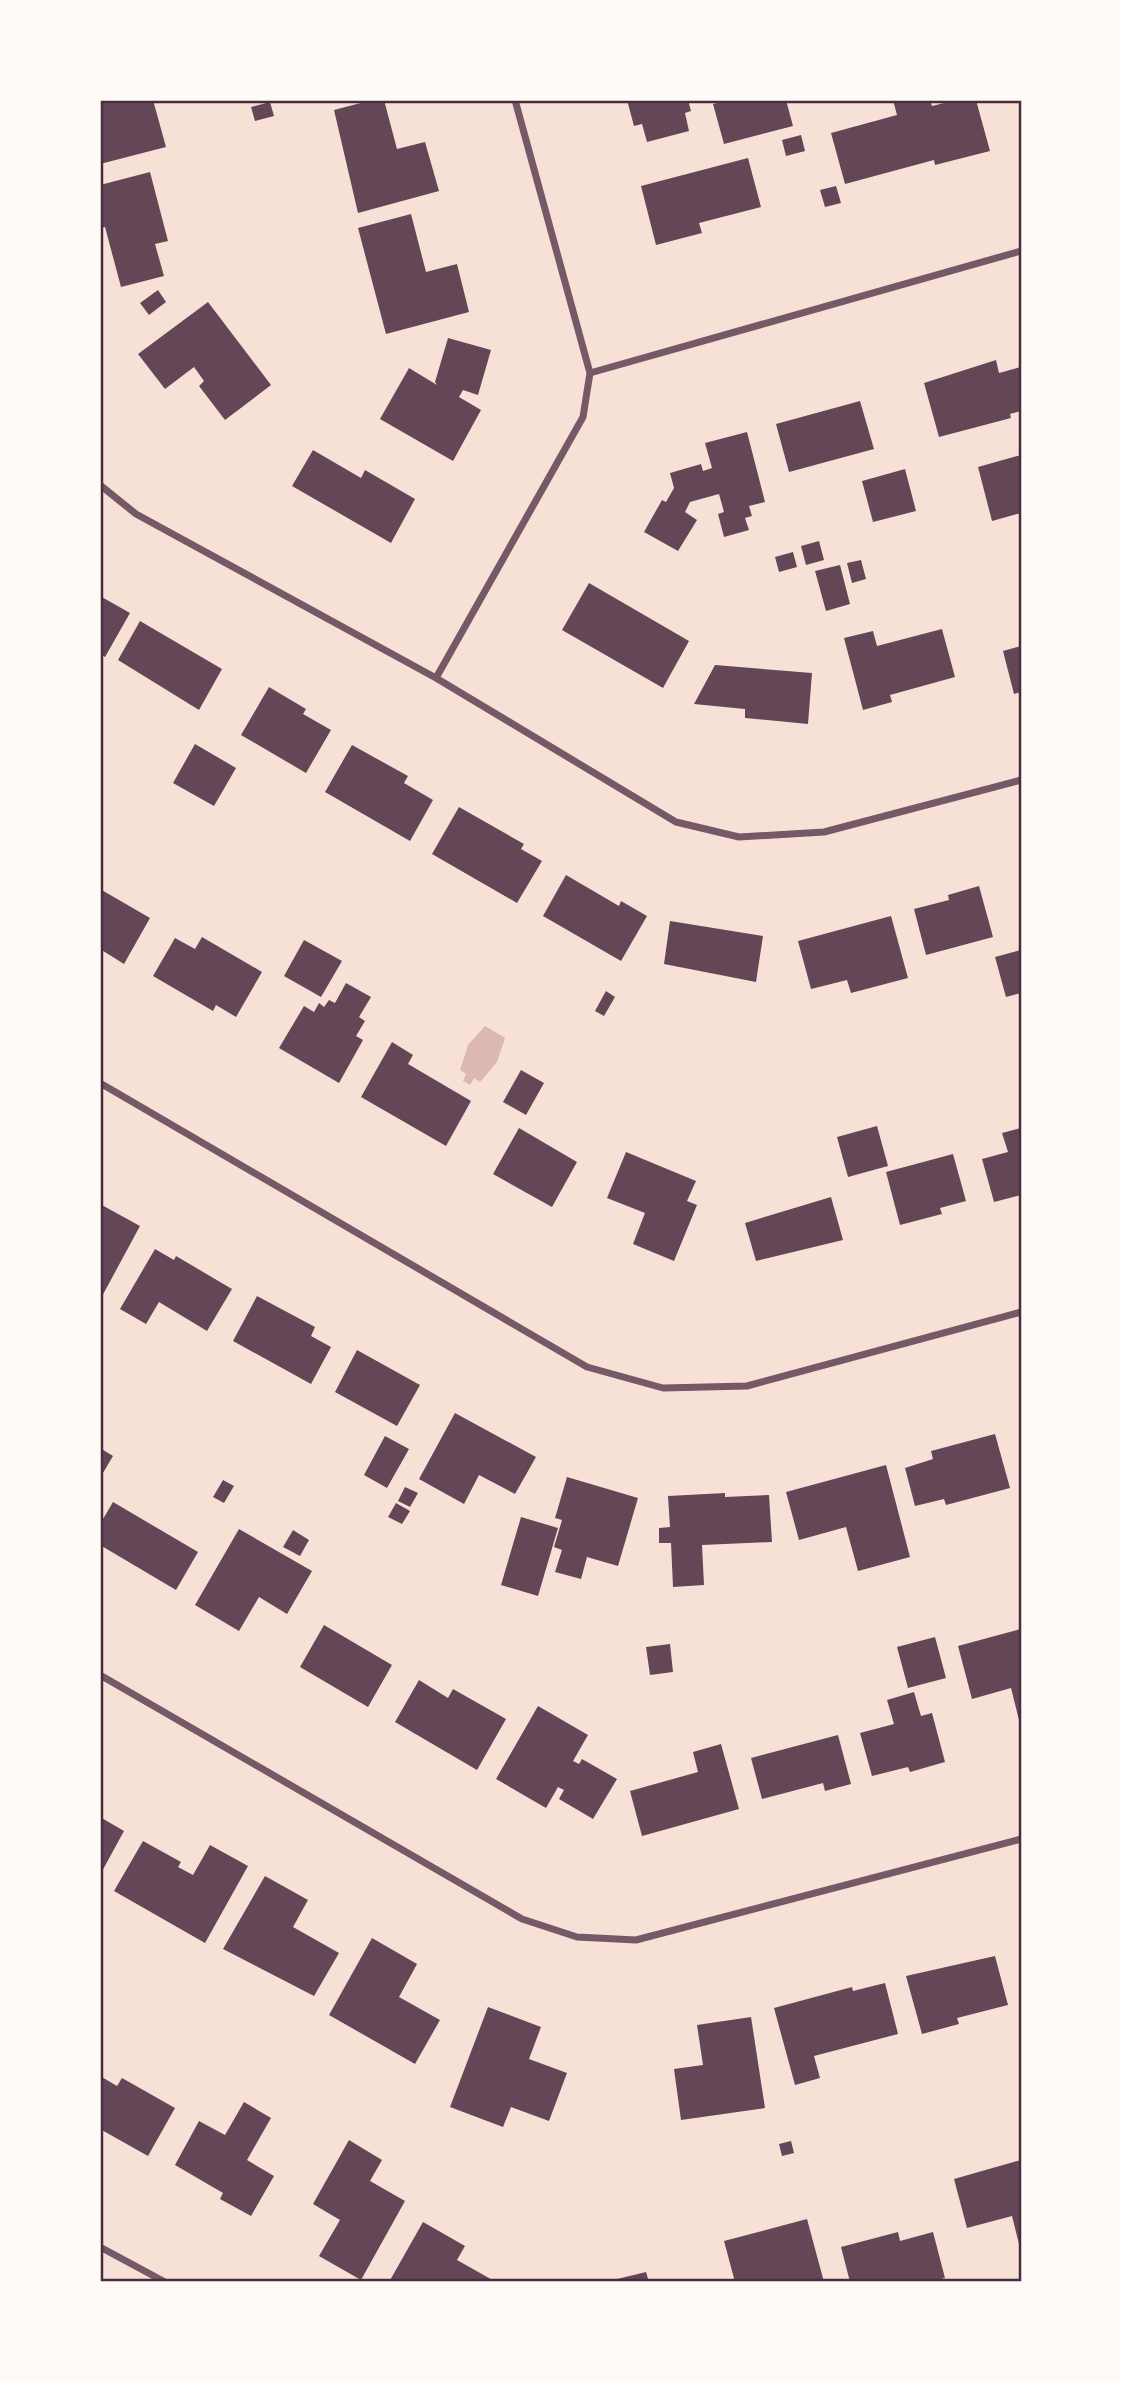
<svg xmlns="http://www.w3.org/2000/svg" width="1121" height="2382" font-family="'Archivo Narrow',sans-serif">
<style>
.water{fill:#dcb8b0}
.building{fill:#644757}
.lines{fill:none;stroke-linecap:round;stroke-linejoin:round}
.minor{stroke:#755966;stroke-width:7}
.neatline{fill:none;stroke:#4a2c40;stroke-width:2.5}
</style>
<rect width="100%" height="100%" fill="#f7e1d7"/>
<path class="water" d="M 485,1026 L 505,1038 L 497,1062 L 480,1082 L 474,1078 L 470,1085 L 463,1081 L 466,1074 L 460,1070 L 468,1045 Z"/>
<path class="building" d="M 100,100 L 153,100 L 166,147 L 100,164 Z
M 372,100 L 384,100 L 397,149 L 425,142 L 439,191 L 358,213 L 334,110 Z
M 627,100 L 688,100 L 691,111 L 685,113 L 689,131 L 647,142 L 642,124 L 634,126 Z
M 730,100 L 786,100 L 793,126 L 724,144 L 713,104 Z
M 893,100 L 930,100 L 932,106 L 956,100 L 976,100 L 990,151 L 935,165 L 934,160 L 845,184 L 831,133 L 897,115 Z
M 270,102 L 274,116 L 255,121 L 251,107 Z
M 801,135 L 805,151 L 786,156 L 782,140 Z
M 748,158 L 761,207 L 699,223 L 702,233 L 656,245 L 641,186 Z
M 150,172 L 168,241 L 155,244 L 164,276 L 121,287 L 105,227 L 100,228 L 100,185 Z
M 836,186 L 841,203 L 825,207 L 820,190 Z
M 411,214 L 426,272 L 457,264 L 469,312 L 386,334 L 358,228 Z
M 158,290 L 166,302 L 149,315 L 140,303 Z
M 208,302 L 271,385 L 225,420 L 199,386 L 204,381 L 194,367 L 165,389 L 138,354 Z
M 448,338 L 491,350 L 478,395 L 463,390 L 459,397 L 481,410 L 453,461 L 380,419 L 409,368 L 437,385 L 435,382 Z
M 996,360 L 999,373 L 1021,367 L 1021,411 L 1010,414 L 1011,418 L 939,437 L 924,383 Z
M 860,401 L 874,449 L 789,472 L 776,424 Z
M 747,432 L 765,502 L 749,506 L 752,516 L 745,518 L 749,530 L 724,537 L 718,514 L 724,512 L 719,494 L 690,502 L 685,512 L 697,520 L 678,551 L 644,532 L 662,500 L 666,502 L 674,488 L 670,473 L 701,464 L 703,471 L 712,468 L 705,443 Z
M 313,450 L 361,478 L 365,470 L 415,499 L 391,543 L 292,486 Z
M 1021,455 L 1021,513 L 992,521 L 978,467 Z
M 905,469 L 916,511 L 873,522 L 862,481 Z
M 819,541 L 824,560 L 806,565 L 801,546 Z
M 793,552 L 797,567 L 779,572 L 775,557 Z
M 861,560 L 866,579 L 852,583 L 847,563 Z
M 840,565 L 850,604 L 826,611 L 815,571 Z
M 589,583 L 689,641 L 663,688 L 562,630 Z
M 100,596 L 130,613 L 105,657 L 100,654 Z
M 140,621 L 222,669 L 199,710 L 118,660 Z
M 942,629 L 955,677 L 890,695 L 892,702 L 863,710 L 844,638 L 873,631 L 877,646 Z
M 1021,646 L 1021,692 L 1014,694 L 1003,651 Z
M 715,665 L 812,673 L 808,724 L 745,718 L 745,709 L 694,704 Z
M 269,687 L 306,709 L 303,714 L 331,730 L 306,773 L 241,735 Z
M 195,744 L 236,768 L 214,806 L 173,783 Z
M 352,745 L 408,776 L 404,783 L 433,800 L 410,841 L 325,792 Z
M 459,807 L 524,844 L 521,849 L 542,861 L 517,903 L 432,854 Z
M 566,875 L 619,906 L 621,901 L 647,916 L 621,961 L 543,916 Z
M 979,886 L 993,937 L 926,955 L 914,909 L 949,900 L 948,895 Z
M 100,889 L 150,918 L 124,964 L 100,949 Z
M 891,916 L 908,978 L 851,993 L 847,980 L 811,989 L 798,941 Z
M 670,921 L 763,936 L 756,982 L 664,964 Z
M 202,937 L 262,972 L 236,1017 L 216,1005 L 213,1011 L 153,976 L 175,938 L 195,949 Z
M 304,940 L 342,961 L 321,997 L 284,976 Z
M 1021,950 L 1021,993 L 1006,997 L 995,957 Z
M 346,983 L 371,997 L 359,1017 L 365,1021 L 356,1036 L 363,1040 L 339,1083 L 279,1048 L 304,1006 L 314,1012 L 319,1003 L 324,1007 L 329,1000 L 335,1003 Z
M 606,991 L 615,997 L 604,1016 L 595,1011 Z
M 392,1042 L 413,1055 L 408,1064 L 471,1101 L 446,1146 L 361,1097 Z
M 521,1070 L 544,1083 L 526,1115 L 503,1102 Z
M 877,1126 L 888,1166 L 848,1177 L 837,1137 Z
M 519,1128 L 577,1162 L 552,1207 L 493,1174 Z
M 1021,1128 L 1021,1195 L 994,1202 L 982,1159 L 1008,1152 L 1002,1133 Z
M 626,1152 L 696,1181 L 687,1201 L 697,1205 L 674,1261 L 633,1244 L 645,1213 L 607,1198 Z
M 953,1154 L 966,1201 L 940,1208 L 942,1214 L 900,1225 L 886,1172 Z
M 831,1197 L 843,1240 L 756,1261 L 745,1223 Z
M 100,1204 L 140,1226 L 100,1300 Z
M 155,1249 L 174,1260 L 176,1256 L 232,1289 L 207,1331 L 159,1302 L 146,1324 L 120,1309 Z
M 257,1296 L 315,1327 L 311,1336 L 331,1347 L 311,1384 L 233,1341 Z
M 357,1350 L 420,1385 L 397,1426 L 335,1392 Z
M 455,1413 L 536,1457 L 515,1494 L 479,1475 L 464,1504 L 419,1479 Z
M 995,1434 L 1010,1488 L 946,1505 L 944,1499 L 915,1506 L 905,1468 L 933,1459 L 931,1451 Z
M 385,1436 L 409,1449 L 387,1488 L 364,1475 Z
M 100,1448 L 113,1456 L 100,1478 Z
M 886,1465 L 910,1557 L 858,1571 L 846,1527 L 799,1540 L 786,1492 Z
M 567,1477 L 638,1498 L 618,1566 L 587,1557 L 581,1579 L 555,1572 L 562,1550 L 554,1547 L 562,1520 L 555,1518 Z
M 223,1480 L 234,1486 L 224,1503 L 213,1497 Z
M 405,1487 L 418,1493 L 410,1507 L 398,1501 Z
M 725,1493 L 725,1497 L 769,1495 L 772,1542 L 702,1545 L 704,1585 L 673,1587 L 671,1543 L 659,1543 L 659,1528 L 670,1527 L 668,1496 Z
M 113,1502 L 198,1552 L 176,1590 L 100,1545 L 100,1524 Z
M 396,1503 L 410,1511 L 402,1524 L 388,1517 Z
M 521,1517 L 558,1528 L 538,1596 L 501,1585 Z
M 239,1529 L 312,1571 L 287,1614 L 259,1597 L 239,1631 L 195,1605 Z
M 293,1530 L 309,1540 L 300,1556 L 283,1547 Z
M 324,1625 L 392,1665 L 368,1707 L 300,1667 Z
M 1021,1629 L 1021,1724 L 1020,1724 L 1011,1688 L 972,1699 L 958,1646 Z
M 935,1637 L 946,1678 L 908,1688 L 897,1647 Z
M 670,1644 L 673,1672 L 650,1675 L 646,1647 Z
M 419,1680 L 448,1698 L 453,1689 L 506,1719 L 477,1770 L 395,1722 Z
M 914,1692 L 921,1716 L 932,1713 L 945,1762 L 910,1772 L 908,1767 L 872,1776 L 860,1733 L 894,1724 L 887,1700 Z
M 538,1706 L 588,1735 L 573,1761 L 579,1764 L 582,1759 L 617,1779 L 593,1819 L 559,1799 L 564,1790 L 558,1787 L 546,1808 L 496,1779 Z
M 838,1735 L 851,1784 L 825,1791 L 823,1783 L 762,1799 L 751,1758 Z
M 721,1744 L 739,1809 L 642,1836 L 630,1791 L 698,1772 L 693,1752 Z
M 100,1817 L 124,1831 L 100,1875 Z
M 143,1841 L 181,1862 L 178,1867 L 193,1875 L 210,1845 L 248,1866 L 205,1943 L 114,1891 Z
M 265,1876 L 308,1900 L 293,1927 L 339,1953 L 314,1996 L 223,1949 Z
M 372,1938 L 417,1964 L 399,1997 L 440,2020 L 415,2064 L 329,2015 Z
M 995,1956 L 1008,2005 L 957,2018 L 959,2024 L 922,2034 L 906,1976 Z
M 885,1983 L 898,2034 L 814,2056 L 820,2078 L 795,2085 L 774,2008 L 852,1987 L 853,1991 Z
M 488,2007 L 541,2027 L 529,2059 L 567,2073 L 549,2121 L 511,2107 L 503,2127 L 450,2107 Z
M 751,2017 L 765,2108 L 681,2120 L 674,2069 L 703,2065 L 697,2025 Z
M 100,2076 L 117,2086 L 122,2078 L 175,2108 L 148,2156 L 100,2129 Z
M 244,2102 L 271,2118 L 247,2160 L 274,2176 L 251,2216 L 220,2199 L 223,2193 L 175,2165 L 199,2121 L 225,2135 Z
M 349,2140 L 382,2160 L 370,2181 L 405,2201 L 361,2280 L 319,2256 L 340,2220 L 313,2204 Z
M 791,2141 L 794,2153 L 782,2156 L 779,2144 Z
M 1021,2160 L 1021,2248 L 1020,2248 L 1012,2216 L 967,2228 L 954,2179 Z
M 807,2219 L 824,2282 L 735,2282 L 724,2241 Z
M 423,2222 L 465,2246 L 457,2260 L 496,2282 L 389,2282 Z
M 898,2232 L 900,2241 L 933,2232 L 945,2278 L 929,2282 L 850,2282 L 841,2247 Z
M 646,2272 L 649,2282 L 609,2282 L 609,2281 Z"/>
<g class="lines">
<path class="minor" d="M 590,373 L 1021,251
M 100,485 L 136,514 L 436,678 L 676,822 L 739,837 L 824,832 L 1021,780
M 436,678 L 583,417 L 590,373 L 515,100
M 100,1083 L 587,1367 L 663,1388 L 747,1386 L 1021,1312
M 100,1675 L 522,1919 L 577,1937 L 636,1940 L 1021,1839
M 100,2247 L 165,2282"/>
</g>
<rect width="1121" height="2382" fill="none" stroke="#fffaf5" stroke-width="203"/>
<rect x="102" y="102" width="918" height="2178" class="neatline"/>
</svg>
